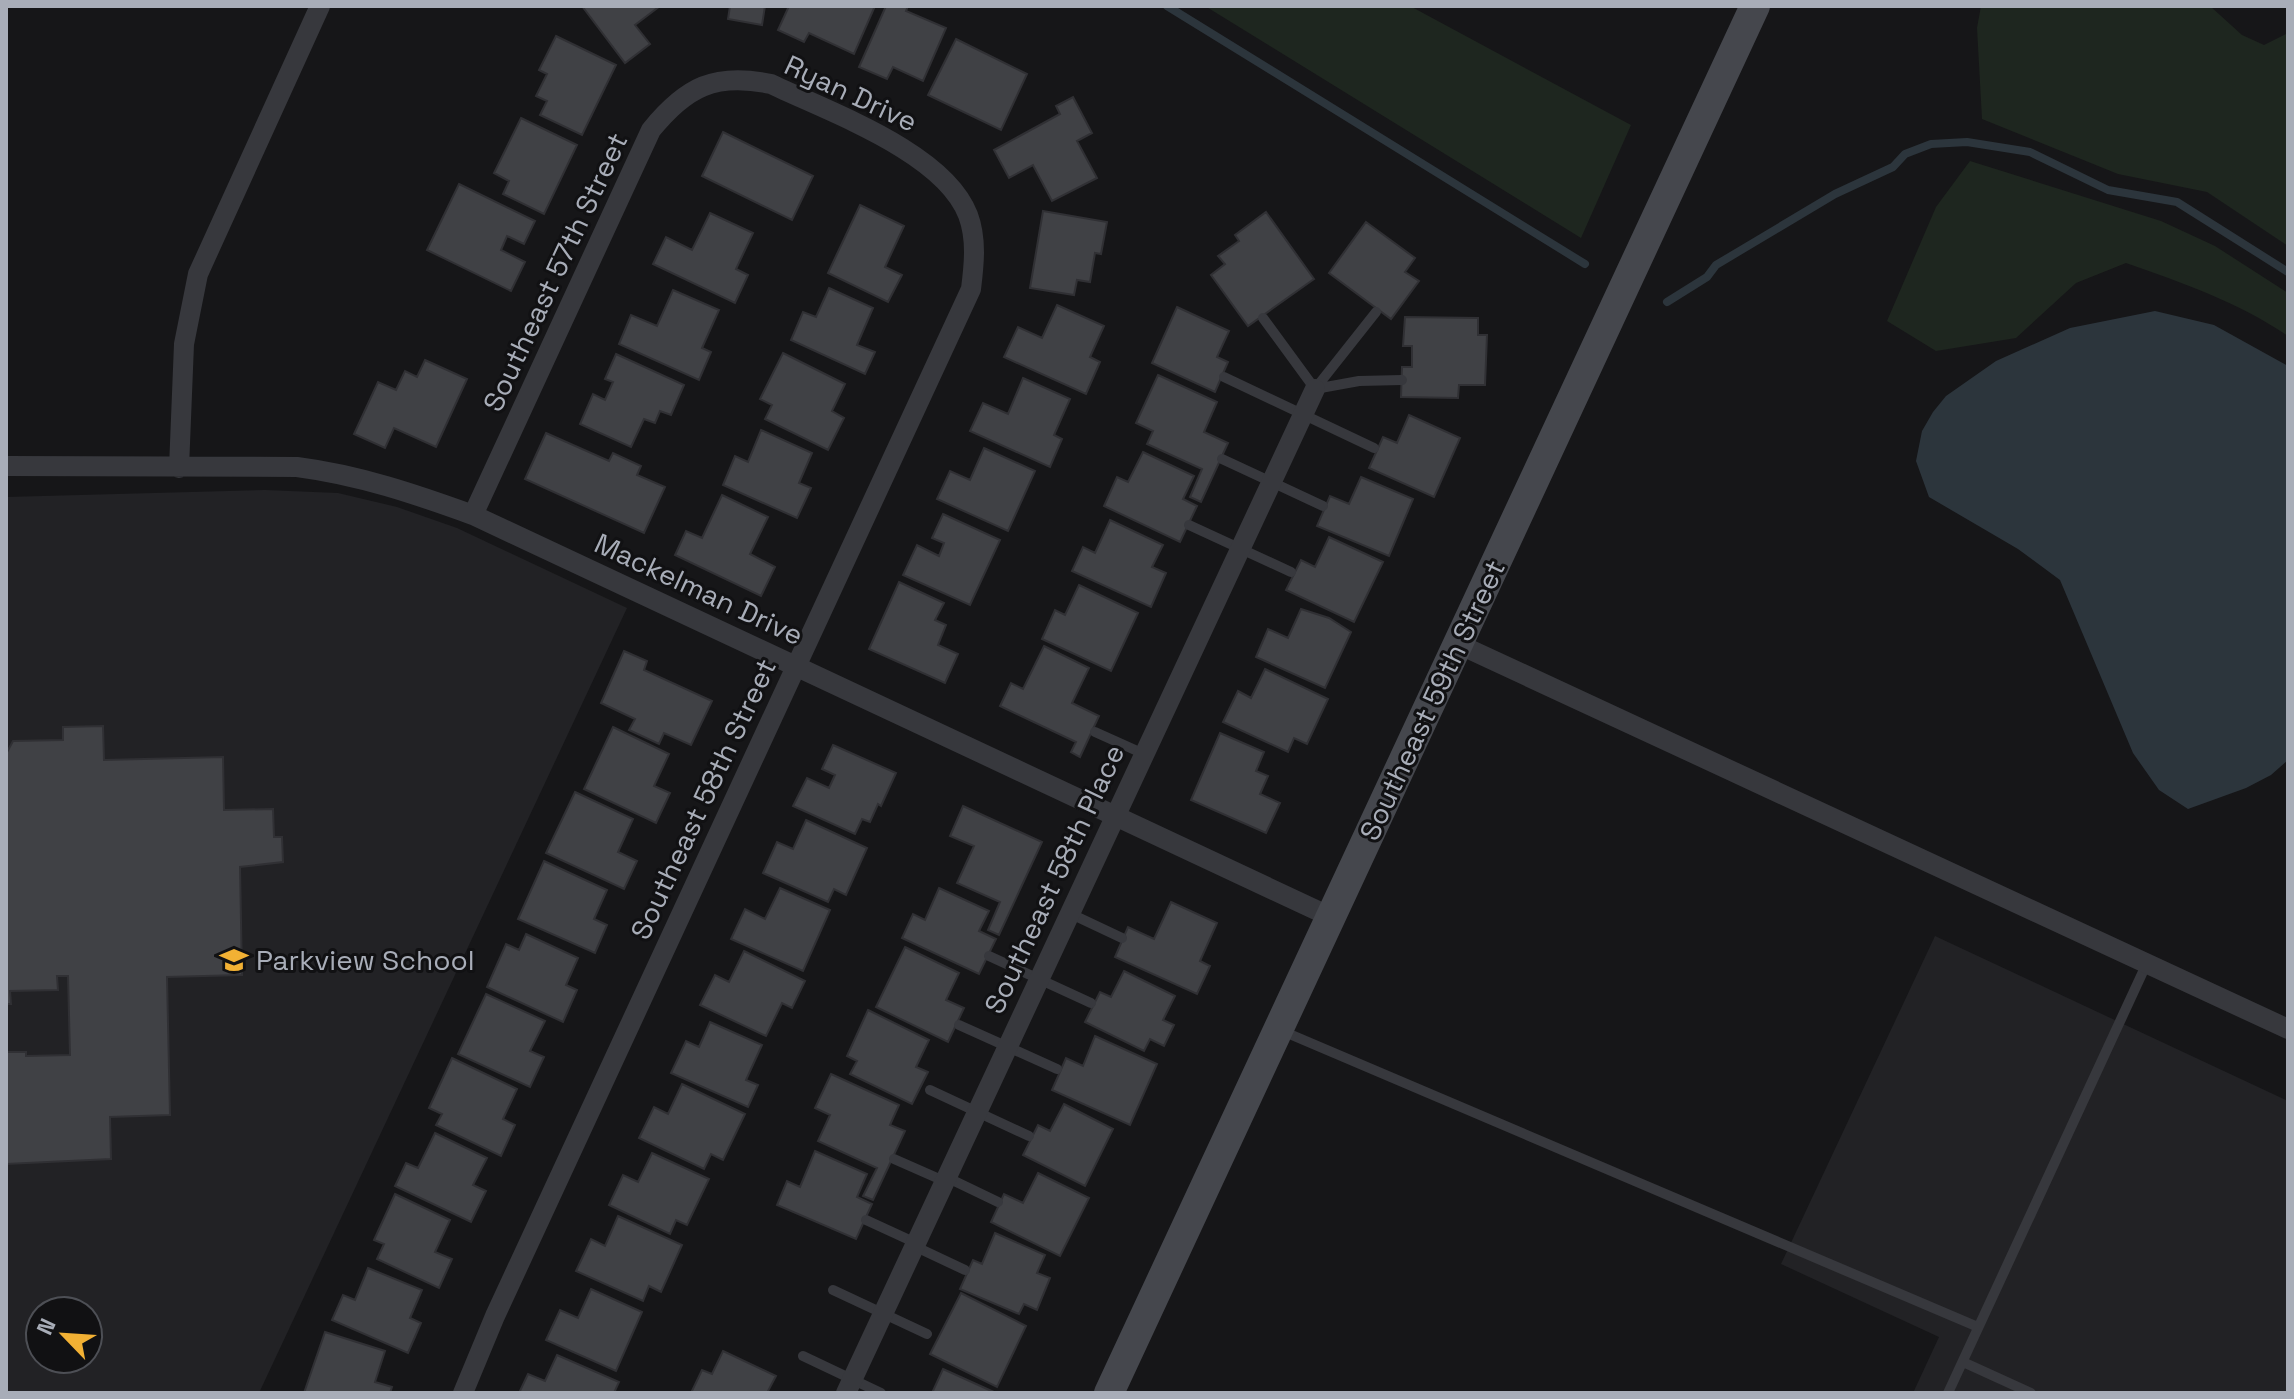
<svg xmlns="http://www.w3.org/2000/svg" width="2294" height="1399" font-family="'Space Grotesk',sans-serif">
<style>
.built{fill:#222225;fill-rule:evenodd}
.green{fill:#1e261f}
.water{fill:#2c353c}
.lines{fill:none;stroke-linecap:round;stroke-linejoin:round}
.stream{stroke:#2c353c;stroke-width:8}
.building{fill:#404145;stroke:#303034;stroke-width:2}
.service{stroke:#37383d;stroke-width:10}
.minor{stroke:#37383d;stroke-width:20}
.secondary{stroke:#45474d;stroke-width:30}
.labels{text-anchor:middle;stroke-width:6;stroke-linejoin:round;paint-order:stroke}
.street-label{font-size:28px;fill:#a8adb8;stroke:#111113}
.poi-label{font-size:28px;fill:#a8adb8;stroke:#111113;text-anchor:start}
</style>
<rect width="100%" height="100%" fill="#161618"/>
<path class="built" d="M 265,490 L 338,493 L 397,507 L 457,528 L 627,608 L 259,1393 L 6,1393 L 6,497 ZM 40,1311 L 88,1311 L 88,1359 L 40,1359 Z
M 1935,936 L 2288,1101 L 2288,1393 L 1913,1393 L 1939,1337 L 1781,1264 Z"/>
<path class="green" d="M 1205,6 L 1410,6 L 1631,125 L 1581,238 Z
M 1981,6 L 2210,6 L 2242,35 L 2264,45 L 2288,33 L 2288,246 L 2207,192 L 2118,174 L 1982,119 L 1977,28 Z
M 1970,161 L 2161,221 L 2215,246 L 2288,293 L 2288,336 C 2238,302 2183,283 2126,263 L 2076,283 L 2016,338 L 1936,351 L 1887,321 L 1936,207 Z"/>
<path class="water" d="M 2155,311 L 2214,325 L 2288,366 L 2288,760 L 2271,775 L 2246,788 L 2188,809 L 2159,790 L 2133,753 L 2060,580 L 2018,549 L 1929,497 L 1916,461 L 1922,431 L 1933,412 L 1946,396 L 1996,361 L 2070,328 Z"/>
<g class="lines">
<path class="stream" d="M 1167,6 L 1585,264
M 1667,302 L 1707,277 L 1716,265 L 1835,194 L 1893,167 L 1905,154 L 1931,144 L 1967,142 L 2030,152 L 2108,190 L 2177,202 L 2288,272"/>
</g>
<path class="building" d="M 582,6 L 660,6 L 635,25 L 650,44 L 625,63 Z
M 730,6 L 765,6 L 762,25 L 728,19 Z
M 789,6 L 875,6 L 854,54 L 809,33 L 804,42 L 778,30 Z
M 886,6 L 908,6 L 906,11 L 946,28 L 923,81 L 893,67 L 887,79 L 859,67 Z
M 556,36 L 616,65 L 582,135 L 540,115 L 547,101 L 536,96 L 547,74 L 539,70 Z
M 956,39 L 1027,74 L 1001,130 L 928,95 Z
M 1073,97 L 1092,133 L 1077,141 L 1097,178 L 1052,201 L 1033,165 L 1009,178 L 994,150 L 1060,114 L 1056,106 Z
M 521,118 L 577,145 L 544,214 L 503,194 L 509,181 L 494,173 Z
M 723,132 L 813,176 L 792,220 L 702,176 Z
M 459,184 L 535,221 L 524,244 L 507,236 L 501,250 L 525,262 L 511,291 L 427,250 Z
M 860,205 L 904,226 L 885,267 L 902,275 L 888,302 L 828,273 Z
M 1043,211 L 1107,222 L 1101,254 L 1095,253 L 1090,282 L 1077,280 L 1074,295 L 1030,288 Z
M 1266,212 L 1314,279 L 1248,326 L 1211,275 L 1225,264 L 1218,256 L 1239,241 L 1235,235 Z
M 710,213 L 753,233 L 736,269 L 748,275 L 735,303 L 653,264 L 666,237 L 692,250 Z
M 1366,222 L 1415,258 L 1405,272 L 1419,281 L 1391,319 L 1329,273 Z
M 829,288 L 873,308 L 857,345 L 875,352 L 865,374 L 791,340 L 803,312 L 816,317 Z
M 673,290 L 719,310 L 702,348 L 711,352 L 699,380 L 619,344 L 631,315 L 657,326 Z
M 1057,305 L 1104,326 L 1090,357 L 1100,362 L 1086,394 L 1004,357 L 1018,327 L 1042,338 Z
M 1177,307 L 1229,331 L 1217,357 L 1228,362 L 1215,392 L 1152,363 Z
M 1405,317 L 1478,318 L 1478,335 L 1487,335 L 1485,385 L 1459,385 L 1458,398 L 1401,397 L 1402,367 L 1412,367 L 1412,346 L 1403,346 Z
M 783,353 L 845,384 L 832,411 L 844,418 L 828,450 L 765,419 L 772,405 L 760,399 Z
M 616,354 L 684,385 L 671,415 L 660,411 L 655,423 L 644,419 L 631,447 L 580,424 L 593,394 L 605,400 L 613,382 L 605,379 Z
M 425,360 L 467,379 L 436,447 L 394,428 L 385,448 L 354,434 L 378,382 L 396,390 L 405,371 L 417,377 Z
M 1158,375 L 1217,402 L 1204,432 L 1228,443 L 1201,502 L 1190,497 L 1202,469 L 1147,444 L 1153,431 L 1136,423 Z
M 1023,378 L 1070,399 L 1054,435 L 1062,439 L 1050,467 L 970,431 L 983,403 L 1008,414 Z
M 1409,415 L 1460,438 L 1434,497 L 1369,468 L 1383,437 L 1397,443 Z
M 761,430 L 812,453 L 799,483 L 811,488 L 797,518 L 723,485 L 735,456 L 748,462 Z
M 546,433 L 609,461 L 613,453 L 641,466 L 637,475 L 665,487 L 644,533 L 525,479 Z
M 984,448 L 1035,471 L 1008,531 L 937,499 L 950,471 L 970,480 Z
M 1143,452 L 1194,476 L 1183,499 L 1197,506 L 1180,542 L 1104,506 L 1117,477 L 1128,482 Z
M 1361,477 L 1413,499 L 1389,556 L 1317,526 L 1330,496 L 1349,504 Z
M 722,495 L 768,517 L 750,554 L 775,567 L 761,596 L 675,555 L 686,531 L 702,538 Z
M 943,514 L 1000,540 L 970,605 L 903,575 L 917,545 L 939,556 L 944,543 L 932,538 Z
M 1110,520 L 1163,545 L 1152,567 L 1166,573 L 1151,607 L 1072,571 L 1083,547 L 1095,553 Z
M 1329,537 L 1383,562 L 1354,622 L 1286,590 L 1301,560 L 1315,567 Z
M 899,582 L 944,603 L 935,620 L 946,625 L 938,645 L 958,654 L 945,683 L 869,649 Z
M 1079,585 L 1138,613 L 1111,671 L 1042,639 L 1055,610 L 1065,615 Z
M 1301,609 L 1329,618 L 1351,632 L 1325,688 L 1256,657 L 1268,629 L 1288,638 Z
M 1044,646 L 1089,668 L 1072,703 L 1099,716 L 1080,757 L 1071,752 L 1076,742 L 1000,706 L 1011,683 L 1023,689 Z
M 624,651 L 647,661 L 644,670 L 712,701 L 691,745 L 664,733 L 659,744 L 629,730 L 635,719 L 601,703 Z
M 1265,669 L 1328,699 L 1307,744 L 1294,738 L 1288,752 L 1223,722 L 1238,691 L 1251,698 Z
M 103,726 L 104,760 L 223,757 L 224,810 L 273,809 L 274,837 L 282,837 L 283,862 L 240,867 L 242,975 L 167,977 L 170,1115 L 110,1117 L 111,1159 L 6,1164 L 6,1052 L 26,1052 L 26,1056 L 70,1055 L 68,976 L 57,976 L 58,990 L 10,991 L 11,1004 L 6,1004 L 6,754 L 13,741 L 63,740 L 63,727 Z
M 613,727 L 669,754 L 654,786 L 670,793 L 656,823 L 584,789 Z
M 1220,733 L 1264,752 L 1256,771 L 1268,776 L 1260,794 L 1280,803 L 1266,833 L 1191,800 Z
M 833,745 L 896,773 L 881,806 L 878,804 L 870,822 L 862,819 L 855,834 L 793,806 L 807,778 L 829,788 L 835,775 L 822,769 Z
M 575,792 L 633,819 L 618,852 L 637,861 L 624,889 L 546,853 Z
M 963,806 L 1042,842 L 999,935 L 988,930 L 1000,902 L 957,883 L 974,846 L 950,836 Z
M 806,820 L 867,848 L 846,895 L 834,889 L 828,902 L 763,873 L 777,842 L 793,849 Z
M 544,861 L 607,890 L 594,919 L 607,925 L 595,953 L 518,919 Z
M 780,888 L 830,910 L 803,971 L 731,939 L 745,909 L 765,919 Z
M 939,888 L 989,911 L 979,931 L 996,939 L 979,974 L 902,938 L 913,914 L 925,920 Z
M 1171,902 L 1217,923 L 1200,961 L 1210,966 L 1197,994 L 1115,957 L 1128,927 L 1154,939 Z
M 526,934 L 578,958 L 566,985 L 577,990 L 563,1022 L 487,987 L 506,944 L 519,950 Z
M 905,947 L 959,973 L 946,1000 L 964,1008 L 948,1042 L 876,1007 Z
M 744,951 L 805,981 L 792,1008 L 782,1003 L 766,1036 L 700,1005 L 715,975 L 729,982 Z
M 1124,971 L 1175,996 L 1163,1020 L 1174,1025 L 1164,1046 L 1150,1039 L 1144,1051 L 1085,1022 L 1100,992 L 1111,997 Z
M 486,994 L 545,1021 L 530,1051 L 544,1057 L 530,1087 L 458,1054 Z
M 868,1010 L 929,1040 L 916,1067 L 928,1072 L 912,1104 L 850,1074 L 857,1061 L 847,1056 Z
M 710,1022 L 762,1045 L 746,1080 L 758,1085 L 748,1107 L 671,1073 L 686,1041 L 699,1047 Z
M 1095,1036 L 1157,1064 L 1130,1125 L 1052,1090 L 1066,1058 L 1083,1066 Z
M 452,1058 L 517,1089 L 503,1119 L 515,1125 L 501,1156 L 436,1125 L 442,1114 L 429,1108 Z
M 831,1074 L 899,1105 L 890,1125 L 905,1131 L 873,1200 L 863,1196 L 877,1168 L 818,1141 L 830,1115 L 815,1108 Z
M 682,1084 L 745,1114 L 723,1160 L 711,1154 L 704,1169 L 639,1138 L 654,1107 L 668,1114 Z
M 1064,1104 L 1113,1129 L 1085,1186 L 1023,1155 L 1038,1125 L 1050,1131 Z
M 435,1133 L 487,1158 L 473,1185 L 486,1191 L 471,1222 L 395,1186 L 406,1163 L 418,1168 Z
M 815,1151 L 867,1174 L 857,1197 L 872,1204 L 856,1239 L 777,1205 L 787,1181 L 800,1187 Z
M 652,1153 L 709,1179 L 687,1225 L 676,1220 L 670,1234 L 609,1205 L 623,1175 L 638,1182 Z
M 1038,1173 L 1089,1198 L 1060,1256 L 991,1222 L 1004,1194 L 1023,1203 Z
M 395,1194 L 450,1220 L 435,1252 L 452,1259 L 439,1288 L 377,1259 L 384,1244 L 374,1240 Z
M 618,1216 L 682,1245 L 661,1292 L 649,1286 L 643,1301 L 576,1271 L 591,1239 L 605,1246 Z
M 995,1233 L 1045,1255 L 1037,1273 L 1050,1278 L 1037,1310 L 1024,1304 L 1019,1314 L 960,1289 L 973,1260 L 982,1264 Z
M 368,1268 L 422,1290 L 410,1318 L 421,1323 L 408,1353 L 332,1320 L 343,1295 L 355,1300 Z
M 591,1289 L 642,1312 L 616,1371 L 546,1340 L 560,1310 L 578,1318 Z
M 961,1293 L 1026,1326 L 997,1387 L 930,1354 Z
M 325,1332 L 385,1351 L 375,1382 L 392,1387 L 390,1393 L 304,1393 Z
M 723,1351 L 776,1376 L 767,1393 L 691,1393 L 702,1370 L 712,1374 Z
M 557,1355 L 619,1382 L 614,1393 L 519,1393 L 528,1374 L 545,1381 Z
M 943,1369 L 996,1393 L 932,1393 Z"/>
<g class="lines">
<path class="service" d="M 1263,318 L 1315,389 L 1359,381 L 1402,380
M 1224,377 L 1374,448
M 1315,389 L 1376,312
M 1222,459 L 1323,506
M 1189,525 L 1291,572
M 1095,732 L 1144,754
M 1069,913 L 1122,938
M 989,956 L 1091,1003
M 959,1025 L 1057,1069
M 1280,1030 L 1978,1327
M 930,1090 L 1029,1136
M 894,1159 L 944,1181
M 946,1177 L 998,1202
M 866,1220 L 916,1243
M 914,1246 L 965,1270
M 833,1290 L 927,1334
M 803,1356 L 881,1393
M 1963,1362 L 2031,1393
M 1948,1393 L 2147,963"/>
<path class="minor" d="M 6,466 L 297,467 C 359,475 415,494 473,515 L 1331,917
M 179,468 L 184,344 L 198,274 L 320,6
M 1458,644 L 2288,1029
M 463,1393 L 495,1316 L 971,289 C 974,265 977,239 968,215 C 944,152 829,112 771,84 C 715,72 686,87 651,130 L 473,515
M 846,1393 L 1315,389"/>
<path class="secondary" d="M 1109,1393 L 1755,6"/>
</g>
<defs>
<symbol id="school-bare" viewBox="-9 -9 18 18"><path d="M0-5L7-2L0 1L-7-2ZM-4 1L0 2.5L4 1V4Q0 6-4 4Z" fill="#f2b134" stroke="#111113" stroke-width="2.5" paint-order="stroke"/></symbol>
</defs>
<g fill-rule="evenodd">
<use href="#school-bare" x="214" y="940" width="40" height="40"/>
</g>
<g class="labels">
<g class="street-label">
<text transform="translate(851 93) rotate(25)" y="10">Ryan Drive</text>
<text transform="translate(555 272) rotate(-65)" y="10">Southeast 57th Street</text>
<text transform="translate(699 589) rotate(25)" y="10">Mackelman Drive</text>
<text transform="translate(1432 700) rotate(-65)" y="10">Southeast 59th Street</text>
<text transform="translate(703 799) rotate(-65)" y="10">Southeast 58th Street</text>
<text transform="translate(1054 879) rotate(-65)" y="10">Southeast 58th Place</text>
</g>
<g class="poi-label">
<text x="256" y="970">Parkview School</text>
</g>
</g>
<rect width="2294" height="1399" fill="none" stroke="#a8adb8" stroke-width="16"/>
<g transform="translate(64 1335) rotate(295)"><circle r="38" fill="#111113" stroke="#4d4f55" stroke-width="2"/>
<path d="M0-6L14 30L0 20L-14 30Z" fill="#f2b134"/>
<text y="-12" font-size="22" font-weight="bold" text-anchor="middle" fill="#a8adb8">N</text>
</g>
</svg>
